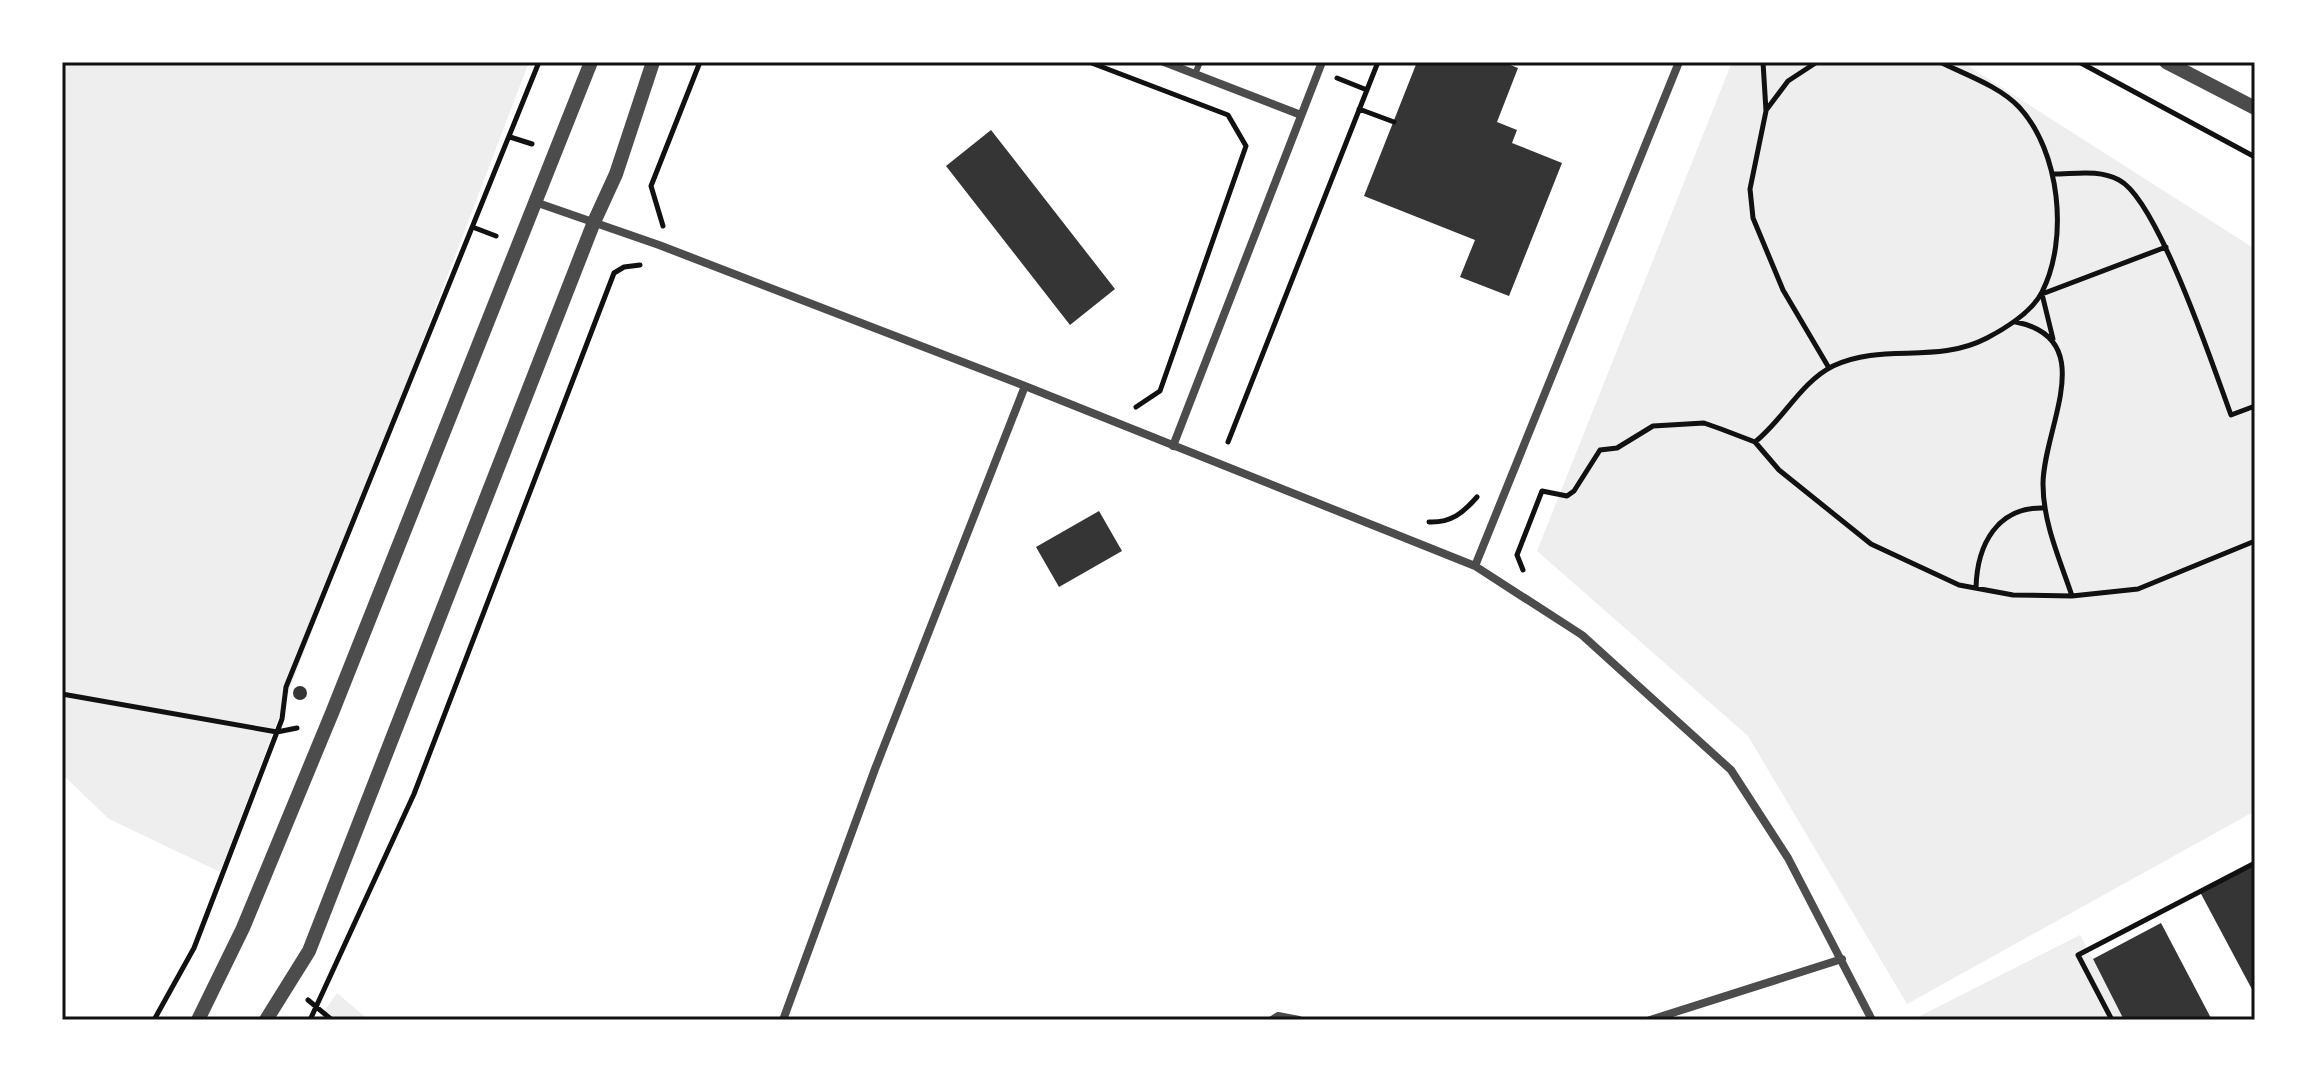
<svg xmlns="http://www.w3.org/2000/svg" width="2317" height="1082" font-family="'DejaVu Sans',sans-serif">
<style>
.green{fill:#eee}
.building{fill:#353535}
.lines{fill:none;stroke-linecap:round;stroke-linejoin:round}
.path{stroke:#111;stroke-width:5}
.service{stroke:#4c4c4c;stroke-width:6}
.minor{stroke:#4c4c4c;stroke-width:8}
.tertiary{stroke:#4c4c4c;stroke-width:14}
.neatline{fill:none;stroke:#111;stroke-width:3}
</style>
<rect width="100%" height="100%" fill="#fff"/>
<path class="green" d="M 62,62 L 529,62 L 220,872 L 109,819 L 62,774 Z
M 1732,62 L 1962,62 L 2255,249 L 2255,811 L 1907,1004 L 1748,736 L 1537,551 Z
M 2080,935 L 2124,1020 L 1912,1020 Z
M 337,993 L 369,1020 L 318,1020 Z"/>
<path class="building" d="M 1417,62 L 1503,62 L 1518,68 L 1497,122 L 1517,130 L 1512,143 L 1562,163 L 1509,296 L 1460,277 L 1475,240 L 1364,196 Z
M 991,130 L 1115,289 L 1070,325 L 946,166 Z
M 1099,511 L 1122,551 L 1059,587 L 1036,547 Z
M293 693a7 7 0 1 1 14 0a7 7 0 1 1-14 0Z
M 2255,863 L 2255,995 L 2200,892 Z
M 2161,923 L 2212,1020 L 2124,1020 L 2093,959 Z"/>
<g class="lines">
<path class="path" d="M 1089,62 L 1228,115 L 1246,146 L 1160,391 L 1136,407
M 1763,62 L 1766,111 L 1750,189 L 1753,218 L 1783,290 L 1829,368
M 2079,62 L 2255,157
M 1337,78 L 1367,90
M 1359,109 L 1394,122
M 1767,109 L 1788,81 L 1817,62
M 510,137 L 532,144
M 2053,174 C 2075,174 2099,169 2119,180 C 2158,200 2214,369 2231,415 L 2255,406
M 663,226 L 651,186 L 700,62
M 475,228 L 496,236
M 2016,322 C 2101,339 2043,428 2043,484 C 2043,523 2060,560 2072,596
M 2053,339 L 2042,294 L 2166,247
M 1228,442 L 1378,62
M 1755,442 C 1783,420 1801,382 1833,366 C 1884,342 1935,365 1987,338 C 2006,328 2032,312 2042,292 C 2069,239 2060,151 2019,107 C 1999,86 1966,75 1940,62
M 1429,522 C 1451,523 1463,513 1477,497
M 1523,570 L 1517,555 L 1542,491 L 1567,496 L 1574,491 L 1600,450 L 1617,448 L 1653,426 L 1704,423 L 1721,429 L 1755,442 L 1779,470 L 1871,544 L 1959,585 L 2013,595 L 2072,596 L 2138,589 L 2255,541
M 1976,588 C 1977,545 1997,506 2045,508
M 62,694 L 277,732 L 297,728
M 308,1000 L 332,1020
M 154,1020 L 194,948 L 282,719 L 286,687 L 539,62
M 310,1020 L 414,794 L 614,273 L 624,267 L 640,265
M 2112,1020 L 2078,955 L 2255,863"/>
<path class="service" d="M 1195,74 L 1200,62"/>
<path class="minor" d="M 1164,62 L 1301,115
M 535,202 L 659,245 L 1025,386 L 1475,566 L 1582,635 L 1731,770 L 1788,858 L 1872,1020
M 1173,446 L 1322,62
M 1475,566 L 1679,62
M 783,1020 L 875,769 L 1025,386
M 1272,1020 L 1278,1016 L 1299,1020
M 1650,1020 L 1842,959"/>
<path class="tertiary" d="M 2166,62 L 2255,108
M 198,1020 L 243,928 L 332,713 L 591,62
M 266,1020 L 309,951 L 594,222 L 616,174 L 653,62"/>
</g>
<rect width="2317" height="1082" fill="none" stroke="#ffffff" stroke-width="128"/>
<rect x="64" y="64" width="2189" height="954" class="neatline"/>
</svg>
